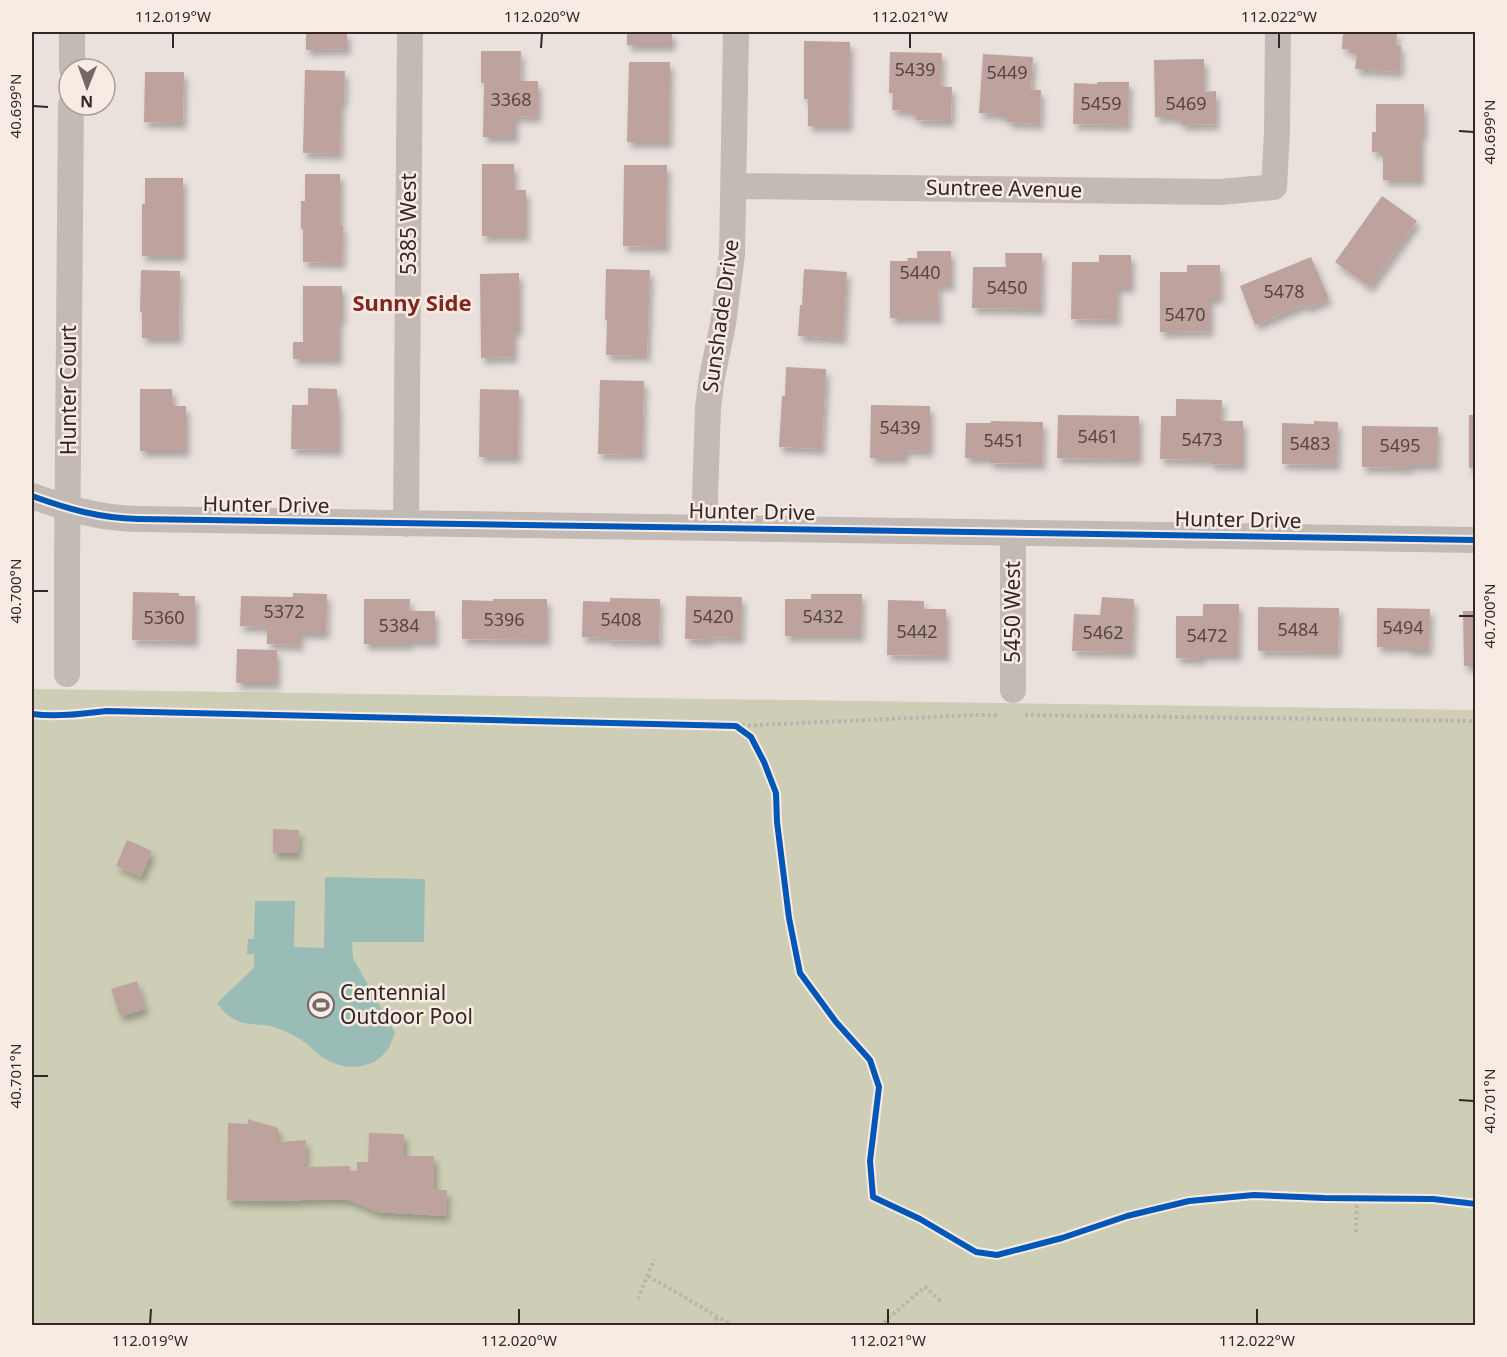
<svg xmlns="http://www.w3.org/2000/svg" width="1507" height="1357" font-family="'Noto Sans',sans-serif">
<style>
.green{fill:#ceceb6}
.water{fill:#99bdb6}
.building{fill:#bea29e;filter:url(#shadow)}
.lines{fill:none;stroke-linecap:round;stroke-linejoin:round}
.path{stroke:#bcb3af;stroke-width:4;stroke-dasharray:3 3;stroke-linecap:butt}
.street{stroke:#c3bab6;stroke-width:26}
.cycleway-casing{stroke:#f8ebe3;stroke-width:10}
.cycleway{stroke:#0057b8;stroke-width:6}
.ticks{fill:none;stroke:#332725;stroke-width:2}
.labels{text-anchor:middle;stroke-width:5;stroke-linejoin:round;paint-order:stroke}
.number-label{font-size:18px;fill:#564643}
.street-label{font-size:21px;fill:#332725;stroke:#f8ebe3}
.poi-label{font-size:21px;fill:#332725;stroke:#f8ebe3;text-anchor:start}
.neighbourhood-label{font-size:22px;font-weight:bold;fill:#81271f;stroke:#f8ebe3}
.neatline{fill:none;stroke:#332725;stroke-width:2}
.ticks-label{font-size:15px;text-anchor:middle;fill:#332725}
</style>
<defs>
<filter id="shadow"><feDropShadow dx="3.5" dy="6" stdDeviation="3" flood-color="#0004"/></filter>
</defs>
<rect width="100%" height="100%" fill="#eae1dd"/>
<path class="green" d="M 32,689 L 1475,710 L 1475,1325 L 32,1325 Z"/>
<path class="water" d="M 325,877 L 425,879 L 424,942 L 352,942 L 353,958 L 395,1033 C 392,1040 390,1048 384,1054 C 370,1069 346,1070 329,1061 C 320,1057 314,1050 307,1044 C 298,1037 289,1033 279,1029 C 265,1022 247,1027 234,1019 C 227,1016 222,1009 217,1003 L 254,968 L 254,954 L 247,954 L 248,939 L 254,939 L 255,901 L 295,901 L 294,947 L 324,948 Z"/>
<path class="building" d="M 306,32 L 347,32 L 347,49 L 306,50 Z
M 627,32 L 672,32 L 672,45 L 627,45 Z
M 1343,32 L 1397,32 L 1396,46 L 1401,46 L 1400,72 L 1355,69 L 1357,54 L 1350,53 L 1350,49 L 1342,49 Z
M 804,41 L 850,42 L 849,126 L 808,126 L 808,99 L 804,99 Z
M 481,51 L 521,51 L 520,81 L 538,81 L 538,117 L 515,116 L 515,137 L 483,137 L 484,83 L 481,83 Z
M 890,52 L 942,53 L 941,87 L 952,87 L 951,121 L 917,120 L 917,116 L 910,115 L 911,111 L 892,110 L 893,93 L 889,93 Z
M 983,54 L 1033,57 L 1031,90 L 1041,90 L 1040,124 L 1007,122 L 1007,116 L 999,116 L 999,114 L 979,113 Z
M 1204,59 L 1204,92 L 1216,91 L 1216,124 L 1182,125 L 1182,120 L 1175,120 L 1175,117 L 1155,117 L 1154,60 Z
M 629,62 L 670,62 L 669,142 L 627,142 Z
M 305,70 L 345,71 L 344,101 L 341,101 L 340,154 L 303,153 Z
M 145,72 L 184,72 L 183,123 L 144,122 Z
M 1097,82 L 1129,82 L 1128,125 L 1073,124 L 1074,83 L 1097,84 Z
M 1376,104 L 1424,104 L 1424,134 L 1421,134 L 1421,180 L 1383,180 L 1383,152 L 1372,152 L 1372,132 L 1376,132 Z
M 482,164 L 514,164 L 514,190 L 526,190 L 526,236 L 482,236 Z
M 624,165 L 667,165 L 666,247 L 623,246 Z
M 305,174 L 340,174 L 340,226 L 343,226 L 342,263 L 303,262 L 303,229 L 301,229 L 301,201 L 305,201 Z
M 145,178 L 183,178 L 183,256 L 142,256 L 142,204 L 145,204 Z
M 1382,196 L 1417,221 L 1370,287 L 1335,262 Z
M 917,251 L 951,251 L 951,285 L 938,285 L 939,318 L 890,318 L 890,261 L 908,261 L 907,258 L 917,258 Z
M 1005,253 L 1042,253 L 1041,309 L 972,308 L 973,267 L 1006,267 Z
M 1099,255 L 1131,255 L 1131,287 L 1118,287 L 1117,320 L 1071,319 L 1072,262 L 1099,262 Z
M 1311,257 L 1329,299 L 1306,308 L 1305,304 L 1255,325 L 1240,286 Z
M 1187,265 L 1220,265 L 1220,298 L 1210,298 L 1210,331 L 1160,332 L 1160,272 L 1187,272 Z
M 606,269 L 650,270 L 647,356 L 606,355 L 607,320 L 605,319 Z
M 804,269 L 847,272 L 843,339 L 798,336 L 800,305 L 802,305 Z
M 141,270 L 180,271 L 179,338 L 142,338 L 142,312 L 140,312 Z
M 519,273 L 519,330 L 514,330 L 514,357 L 481,358 L 480,274 Z
M 303,286 L 342,286 L 342,320 L 339,320 L 339,359 L 293,359 L 293,342 L 303,342 Z
M 786,367 L 826,369 L 822,449 L 779,447 L 782,396 L 785,396 Z
M 600,380 L 644,381 L 642,455 L 598,454 Z
M 308,388 L 337,389 L 337,404 L 339,404 L 339,450 L 291,449 L 292,405 L 308,405 Z
M 140,389 L 172,389 L 173,406 L 186,406 L 186,451 L 140,451 Z
M 480,389 L 519,390 L 518,457 L 479,457 Z
M 1176,399 L 1222,400 L 1221,421 L 1243,421 L 1243,465 L 1211,464 L 1210,460 L 1160,459 L 1161,416 L 1176,416 Z
M 871,405 L 930,406 L 930,451 L 905,450 L 905,458 L 870,458 Z
M 1058,415 L 1139,416 L 1139,459 L 1057,458 Z
M 1469,415 L 1476,415 L 1476,468 L 1469,468 Z
M 991,421 L 1043,422 L 1042,464 L 990,463 L 990,458 L 965,458 L 966,423 L 991,423 Z
M 1314,421 L 1338,422 L 1337,465 L 1282,464 L 1282,423 L 1314,424 Z
M 1362,426 L 1438,427 L 1437,465 L 1410,465 L 1410,468 L 1362,467 Z
M 133,592 L 179,593 L 179,596 L 195,596 L 195,641 L 132,640 Z
M 293,593 L 327,594 L 326,633 L 300,633 L 300,645 L 267,644 L 267,627 L 240,626 L 241,596 L 293,597 Z
M 811,594 L 862,594 L 861,636 L 785,636 L 785,599 L 811,599 Z
M 686,596 L 742,597 L 741,638 L 709,637 L 709,640 L 685,639 Z
M 1102,597 L 1134,599 L 1132,652 L 1072,651 L 1074,614 L 1100,615 Z
M 610,598 L 660,599 L 659,641 L 608,640 L 608,638 L 582,637 L 583,601 L 610,602 Z
M 364,599 L 410,599 L 409,611 L 435,611 L 435,641 L 409,641 L 409,644 L 364,644 Z
M 493,599 L 547,599 L 547,640 L 462,639 L 462,600 L 493,601 Z
M 888,600 L 924,601 L 924,609 L 946,609 L 946,656 L 887,655 Z
M 1203,604 L 1239,604 L 1238,655 L 1202,655 L 1202,659 L 1176,658 L 1176,616 L 1203,616 Z
M 1258,607 L 1339,608 L 1338,652 L 1258,651 Z
M 1377,608 L 1430,609 L 1429,650 L 1407,650 L 1407,647 L 1377,647 Z
M 1463,611 L 1476,611 L 1476,666 L 1464,666 Z
M 237,649 L 277,650 L 277,683 L 236,683 Z
M 273,829 L 299,830 L 298,853 L 273,853 Z
M 127,840 L 152,851 L 141,877 L 116,866 Z
M 137,981 L 145,1009 L 120,1016 L 111,989 Z
M 248,1119 L 278,1128 L 278,1142 L 306,1140 L 305,1167 L 350,1166 L 350,1171 L 357,1171 L 357,1162 L 368,1162 L 369,1133 L 404,1134 L 404,1156 L 434,1156 L 434,1190 L 447,1190 L 446,1216 L 378,1212 L 349,1200 L 330,1199 L 276,1201 L 227,1200 L 228,1123 L 248,1124 Z"/>
<g class="lines">
<path class="path" d="M 1025,715 L 1476,721
M 736,726 L 974,715 L 999,715
M 1356,1232 L 1357,1199
M 648,1276 L 734,1326
M 638,1299 L 654,1259
M 713,1326 L 718,1316
M 879,1326 L 925,1287 L 942,1302
M 1353,1326 L 1353,1325"/>
<path class="street" d="M 72,69 L 72,32
M 734,186 L 1220,192 L 1274,187 L 1277,132 L 1278,32
M 32,496 C 68,509 99,518 138,519 L 1476,540
M 406,524 L 410,32
M 704,528 L 708,407 L 712,377 L 723,324 L 732,254 L 736,32
M 67,674 L 67,565 L 71,105
M 1013,690 L 1013,533"/>
<defs>
<path id="cycleway" d="M 32,496 C 68,509 99,518 138,519 L 1476,540
M 32,714 C 57,717 81,714 106,711 L 736,726 L 751,737 L 764,762 L 776,793 L 777,822 L 789,918 L 800,973 L 836,1022 L 870,1060 L 879,1087 L 870,1161 L 873,1197 L 920,1219 L 976,1252 L 997,1255 L 1062,1238 L 1127,1216 L 1189,1201 L 1254,1195 L 1324,1198 L 1433,1199 L 1476,1204"/>
</defs>
<use href="#cycleway" class="cycleway-casing"/>
<use href="#cycleway" class="cycleway"/>
</g>
<path class="ticks" d="M 173,48 L 173,33M 541,48 L 542,33M 910,48 L 910,33M 1279,48 L 1279,33M 33,106 L 48,107M 1459,131 L 1474,132M 33,591 L 48,591M 1459,616 L 1474,616M 33,1076 L 48,1076M 1459,1100 L 1474,1101M 150,1324 L 151,1309M 519,1324 L 519,1309M 888,1324 L 888,1309M 1257,1324 L 1257,1309"/>
<defs>
<symbol id="stadium-ring" viewBox="-11 -11 22 22"><circle r="9.5" fill="#f8ebe3" stroke="#736865" stroke-width="1.5"/><path d="M0-5a6.5 5 0 1 0 0 10a6.5 5 0 1 0 0-10ZM-3.5-1.8h7v3.6h-7Z" fill="#736865"/></symbol>
</defs>
<g fill-rule="evenodd">
<use href="#stadium-ring" x="306" y="990" width="30" height="30"/>
</g>
<g class="labels">
<g class="number-label">
<text x="915" y="76">5439</text>
<text x="1007" y="79">5449</text>
<text x="511" y="106">3368</text>
<text x="1101" y="110">5459</text>
<text x="1186" y="110">5469</text>
<text x="920" y="279">5440</text>
<text x="1007" y="294">5450</text>
<text x="1284" y="298">5478</text>
<text x="1185" y="321">5470</text>
<text x="900" y="434">5439</text>
<text x="1098" y="443">5461</text>
<text x="1202" y="446">5473</text>
<text x="1004" y="447">5451</text>
<text x="1310" y="450">5483</text>
<text x="1400" y="452">5495</text>
<text x="284" y="618">5372</text>
<text x="713" y="623">5420</text>
<text x="823" y="623">5432</text>
<text x="164" y="624">5360</text>
<text x="504" y="626">5396</text>
<text x="621" y="626">5408</text>
<text x="399" y="632">5384</text>
<text x="1403" y="634">5494</text>
<text x="1298" y="636">5484</text>
<text x="917" y="638">5442</text>
<text x="1103" y="639">5462</text>
<text x="1207" y="642">5472</text>
</g>
<g class="street-label">
<text transform="translate(1004 189) rotate(1)" y="7">Suntree Avenue</text>
<text transform="translate(409 224) rotate(-90)" y="7">5385 West</text>
<text transform="translate(721 316) rotate(-82)" y="7">Sunshade Drive</text>
<text transform="translate(69 390) rotate(-90)" y="7">Hunter Court</text>
<text transform="translate(266 505) rotate(1)" y="7">Hunter Drive</text>
<text transform="translate(752 512) rotate(1)" y="7">Hunter Drive</text>
<text transform="translate(1238 520) rotate(1)" y="7">Hunter Drive</text>
<text transform="translate(1013 612) rotate(-90)" y="7">5450 West</text>
</g>
<g class="poi-label">
<text x="340" y="1000">Centennial<tspan x="340" dy="24">Outdoor Pool</tspan></text>
</g>
<g class="neighbourhood-label">
<text x="412" y="311">Sunny Side</text>
</g>
</g>
<rect width="1507" height="1357" fill="none" stroke="#f8ebe3" stroke-width="66"/>
<g transform="translate(87 87) rotate(181)"><circle r="28" fill="#f8ebe3" stroke="#a99d97" stroke-width="1.5"/>
<path d="M0-4.5L10 22L0 15L-10 22Z" fill="#736865"/>
<text y="-9" font-size="16" font-weight="bold" text-anchor="middle" fill="#332725">N</text>
</g>
<rect x="33" y="33" width="1441" height="1291" class="neatline"/>
<g class="ticks-label">
<text x="173" y="22">112.019°W</text>
<text x="542" y="22">112.020°W</text>
<text x="910" y="22">112.021°W</text>
<text x="1279" y="22">112.022°W</text>
<text transform="translate(16 106) rotate(-90)" y="5">40.699°N</text>
<text transform="translate(1490 132) rotate(-90)" y="5">40.699°N</text>
<text transform="translate(16 591) rotate(-90)" y="5">40.700°N</text>
<text transform="translate(1490 616) rotate(-90)" y="5">40.700°N</text>
<text transform="translate(16 1076) rotate(-90)" y="5">40.701°N</text>
<text transform="translate(1490 1101) rotate(-90)" y="5">40.701°N</text>
<text x="150" y="1346">112.019°W</text>
<text x="519" y="1346">112.020°W</text>
<text x="888" y="1346">112.021°W</text>
<text x="1257" y="1346">112.022°W</text>
</g>
</svg>
